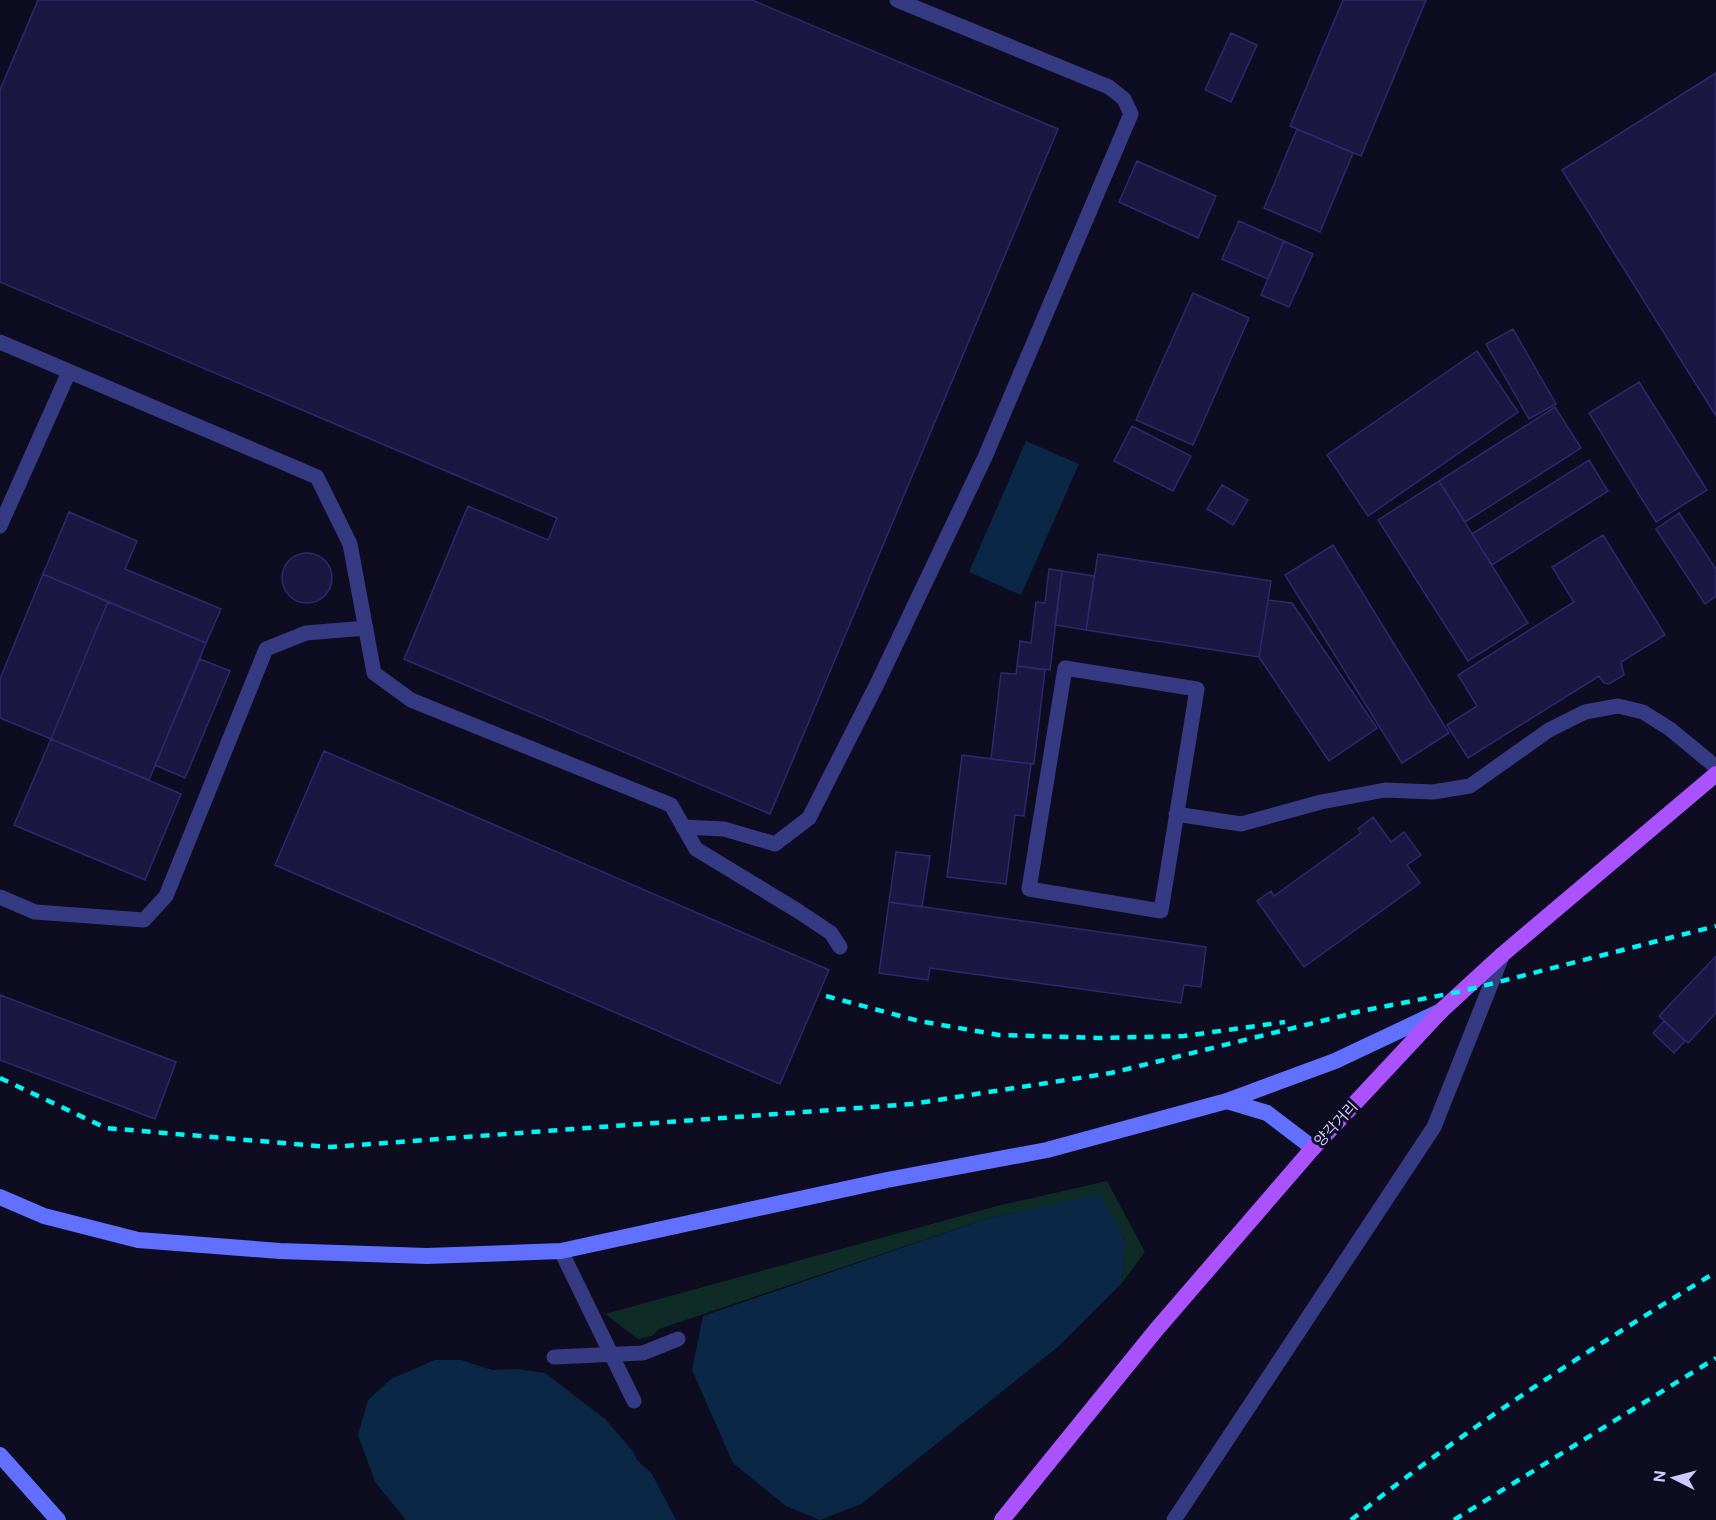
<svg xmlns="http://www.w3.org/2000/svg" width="1716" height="1520" font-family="'DM Sans','Noto Sans KR',sans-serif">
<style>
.green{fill:#0f2b26}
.water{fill:#0a2846}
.building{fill:#1b1742;stroke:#2e286f;stroke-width:1.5}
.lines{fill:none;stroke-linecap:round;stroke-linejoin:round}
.service{stroke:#353a82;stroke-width:15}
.secondary{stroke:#6270ff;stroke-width:16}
.primary{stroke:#ab52ff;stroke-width:16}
.rail{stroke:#00f6f3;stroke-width:4.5;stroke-dasharray:9 8;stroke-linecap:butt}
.labels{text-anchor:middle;stroke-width:6;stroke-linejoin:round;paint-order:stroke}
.street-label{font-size:15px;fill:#cbcbff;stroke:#0d0c20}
</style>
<rect width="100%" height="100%" fill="#0d0c20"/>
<path class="green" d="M 1107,1181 L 1145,1252 L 1122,1283 L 1125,1240 L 1099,1195 L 989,1218 L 659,1329 L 652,1336 L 638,1339 L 605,1314 L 997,1206 Z"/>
<path class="water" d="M 1026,441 L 1079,464 L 1021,595 L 969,572 Z
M 1099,1194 L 1125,1240 L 1122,1283 L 1059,1346 L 861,1504 L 820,1520 L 786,1506 L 733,1463 L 692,1370 L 703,1316 L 989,1218 Z
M 435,1360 L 461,1360 L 492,1370 L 518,1369 L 545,1373 L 605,1419 L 633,1451 L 637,1460 L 652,1474 L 676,1520 L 406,1520 L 375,1482 L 358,1435 L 368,1400 L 391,1379 Z"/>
<path class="building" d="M 38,0 L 752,0 L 1058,129 L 770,814 L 404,659 L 468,506 L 548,540 L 557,518 L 0,282 L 0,90 Z
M 1343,0 L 1426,0 L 1361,156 L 1290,126 Z
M 1231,33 L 1257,45 L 1231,102 L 1205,90 Z
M 1716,73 L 1716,416 L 1562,170 Z
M 1297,129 L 1353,153 L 1320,232 L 1264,208 Z
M 1137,161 L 1216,196 L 1198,238 L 1119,202 Z
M 1239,221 L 1284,241 L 1268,279 L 1222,259 Z
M 1284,241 L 1313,254 L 1289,307 L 1261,295 Z
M 1193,293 L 1249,318 L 1193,445 L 1136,420 Z
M 1513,329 L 1556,404 L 1529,419 L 1486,344 Z
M 1477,351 L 1518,412 L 1368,516 L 1327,455 Z
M 1639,382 L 1707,490 L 1656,522 L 1589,413 Z
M 1555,407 L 1581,448 L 1465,522 L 1439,481 Z
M 1132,426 L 1191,456 L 1173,491 L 1114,461 Z
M 1589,460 L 1608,491 L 1492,565 L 1472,534 Z
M 1439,481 L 1528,623 L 1468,661 L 1378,520 Z
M 1222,485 L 1248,500 L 1233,525 L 1207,509 Z
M 69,512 L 137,541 L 125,569 L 221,609 L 206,643 L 43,574 Z
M 1679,513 L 1716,569 L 1716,596 L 1705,604 L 1656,529 Z
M 1603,535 L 1665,635 L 1621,662 L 1624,675 L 1609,684 L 1604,683 L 1599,676 L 1468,758 L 1447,725 L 1477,706 L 1458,675 L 1574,602 L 1552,567 Z
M 1333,545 L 1449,733 L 1402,763 L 1285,575 Z
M282 578a25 25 0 1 1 50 0a25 25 0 1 1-50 0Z
M 1098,554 L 1271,581 L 1259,657 L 1086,630 Z
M 1049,569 L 1062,571 L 1050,670 L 1017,666 L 1020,641 L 1031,643 L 1036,602 L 1045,603 Z
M 1062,571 L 1094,576 L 1086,630 L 1055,625 Z
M 43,574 L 108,602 L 51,739 L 0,718 L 0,679 Z
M 1268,600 L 1292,603 L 1377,728 L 1329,761 L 1259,657 Z
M 108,602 L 206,643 L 149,780 L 51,739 Z
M 200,659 L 230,671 L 185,778 L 155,765 Z
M 1017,666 L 1045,670 L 1034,764 L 991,759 L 1001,673 L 1016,674 Z
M 51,739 L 181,794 L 145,880 L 14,825 Z
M 324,751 L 829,970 L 780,1084 L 275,865 Z
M 962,755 L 1031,764 L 1024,816 L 1015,815 L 1006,884 L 947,877 Z
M 1373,817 L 1391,842 L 1404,832 L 1421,855 L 1407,865 L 1420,883 L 1304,967 L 1257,901 L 1271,891 L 1274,896 L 1361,833 L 1358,829 Z
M 896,852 L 930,856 L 922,907 L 889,902 Z
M 889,902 L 1206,947 L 1201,987 L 1184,985 L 1181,1003 L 930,968 L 928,980 L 879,973 Z
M 1716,956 L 1716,1013 L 1688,1043 L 1659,1016 Z
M 0,995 L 176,1062 L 155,1119 L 0,1060 Z
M 1664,1021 L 1685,1041 L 1674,1053 L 1653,1033 Z"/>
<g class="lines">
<path class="service" d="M 0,342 L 317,477 L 350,544 L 374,673 L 411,700 L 671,805 L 696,849 L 798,911 L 831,933 L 840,947
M 0,526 L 69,372
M 1065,668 L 1197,689 L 1161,911 L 1029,889 Z
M 1176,814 L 1241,824 L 1321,802 L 1385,790 L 1433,792 L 1470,786 L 1549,730 L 1585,712 L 1618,706 L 1643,712 L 1670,729 L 1716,767
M 683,827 L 724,829 L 775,844 L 809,818 L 877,684 L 985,457 L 1131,114 L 1124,99 L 1109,87 L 897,0
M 0,897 L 35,912 L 144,920 L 166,896 L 266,649 L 306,633 L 366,628
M 561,1251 L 634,1401
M 554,1357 L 643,1353 L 678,1339
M 1174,1520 L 1434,1127 L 1503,954"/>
<path class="secondary" d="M 1227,1101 L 1267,1113 L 1313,1148
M 0,1197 L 44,1216 L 138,1240 L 280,1251 L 427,1256 L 561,1251 L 887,1180 L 1047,1150 L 1227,1101 L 1335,1061 L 1441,1011
M 0,1455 L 58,1520"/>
<path class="primary" d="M 1002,1520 L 1156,1330 L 1313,1148 L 1442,1010 L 1503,954 L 1716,774"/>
<path class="rail" d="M 826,996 L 919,1021 L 999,1035 L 1098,1038 L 1184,1036 L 1285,1022
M 1351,1013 L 1463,991 L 1716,926
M 0,1078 L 106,1128 L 330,1147 L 912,1104 L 1111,1073 L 1358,1012
M 1351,1520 C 1466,1428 1590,1349 1716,1272
M 1454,1520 L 1716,1358"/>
</g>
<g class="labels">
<g class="street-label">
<text transform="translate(1336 1124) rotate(-47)" y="5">양각거리</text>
</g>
</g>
<g transform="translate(1674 1478) rotate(276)" stroke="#0d0c20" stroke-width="4.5" paint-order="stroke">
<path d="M0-4.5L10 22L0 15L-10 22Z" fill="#cbcbff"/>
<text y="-9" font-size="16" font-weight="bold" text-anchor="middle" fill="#cbcbff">N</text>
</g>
</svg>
